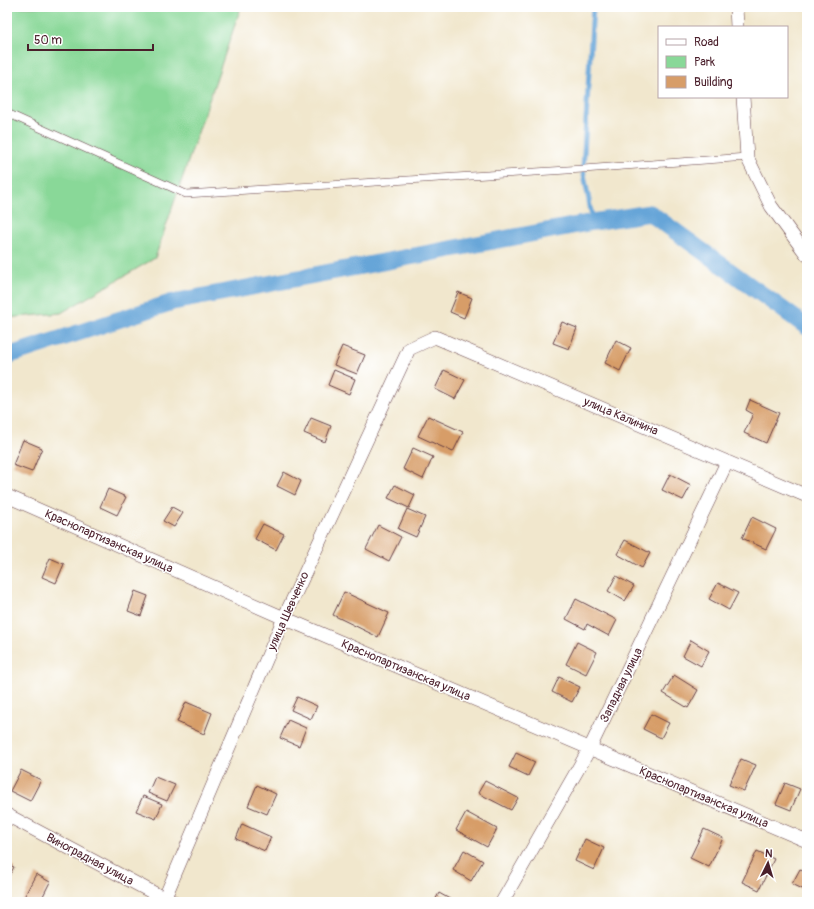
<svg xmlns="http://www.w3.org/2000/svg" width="814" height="909" font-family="Pangolin,sans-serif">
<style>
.green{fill:#89d898;stroke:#6a7c62}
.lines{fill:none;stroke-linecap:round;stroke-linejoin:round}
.stream{stroke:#66a5d8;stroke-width:5}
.canal{stroke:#66a5d8;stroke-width:17}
.building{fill:#d79d68}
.lane-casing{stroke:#633d43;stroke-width:8}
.street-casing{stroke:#633d43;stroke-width:14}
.lane{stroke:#fff;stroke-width:7}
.street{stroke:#fff;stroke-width:13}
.labels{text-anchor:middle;stroke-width:3;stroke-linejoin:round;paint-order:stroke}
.street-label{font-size:12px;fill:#4a1f2b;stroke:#fff}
</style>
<rect width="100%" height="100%" fill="#fff"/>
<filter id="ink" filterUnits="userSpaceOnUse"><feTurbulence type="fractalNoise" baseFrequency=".025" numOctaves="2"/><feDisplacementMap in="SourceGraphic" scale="8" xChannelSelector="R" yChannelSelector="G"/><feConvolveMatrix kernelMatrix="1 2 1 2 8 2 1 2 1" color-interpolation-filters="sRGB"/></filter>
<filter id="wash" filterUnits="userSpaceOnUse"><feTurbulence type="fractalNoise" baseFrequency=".012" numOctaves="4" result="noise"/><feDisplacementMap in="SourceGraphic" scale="16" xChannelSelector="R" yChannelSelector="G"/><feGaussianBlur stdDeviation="0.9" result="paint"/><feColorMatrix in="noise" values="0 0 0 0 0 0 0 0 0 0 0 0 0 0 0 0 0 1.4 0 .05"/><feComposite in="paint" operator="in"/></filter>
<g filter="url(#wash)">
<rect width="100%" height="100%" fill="#f1e7cd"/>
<path class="green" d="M 7,7 L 241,7 L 155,258 L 61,313 L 7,318 Z"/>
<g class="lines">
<path class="stream" d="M 593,222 L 583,169 L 593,7"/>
<path class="canal" d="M 7,356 L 173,302 L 593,222 L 650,213 L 807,327"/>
</g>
<g id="blocks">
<path class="building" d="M 458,292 L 472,298 L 464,318 L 450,312 Z
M 562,322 L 577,328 L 569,349 L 553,343 Z
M 616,340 L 631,348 L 620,371 L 605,363 Z
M 342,346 L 365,355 L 357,374 L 334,365 Z
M 334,370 L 355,379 L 349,394 L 328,385 Z
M 444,370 L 465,380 L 455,399 L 435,389 Z
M 750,400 L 779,413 L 766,443 L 744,433 L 753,414 L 746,410 Z
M 428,416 L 463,432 L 453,452 L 418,436 Z
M 311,418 L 331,426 L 325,442 L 304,433 Z
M 23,440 L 42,448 L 32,472 L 13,465 Z
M 413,448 L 433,457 L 423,479 L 403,469 Z
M 284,472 L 301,481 L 295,495 L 277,486 Z
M 670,474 L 691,485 L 683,500 L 662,490 Z
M 395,485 L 415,495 L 409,508 L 388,498 Z
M 108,489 L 126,497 L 117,515 L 100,507 Z
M 172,507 L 183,513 L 174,527 L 163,521 Z
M 407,509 L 425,517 L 416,537 L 398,529 Z
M 752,517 L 776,529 L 766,549 L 742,538 Z
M 263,524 L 284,534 L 276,550 L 255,539 Z
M 378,525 L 401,537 L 389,561 L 366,549 Z
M 625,540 L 650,553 L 642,568 L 617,554 Z
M 50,558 L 64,564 L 56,583 L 42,577 Z
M 616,576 L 634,586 L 625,601 L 608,591 Z
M 718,583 L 738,593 L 729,610 L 709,599 Z
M 135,591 L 148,596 L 141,616 L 128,611 Z
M 344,592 L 389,613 L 378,637 L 333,615 Z
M 576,599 L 617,620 L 609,636 L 587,624 L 585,629 L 566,619 Z
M 691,640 L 709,651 L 701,666 L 683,656 Z
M 577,642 L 597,652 L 586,674 L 566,664 Z
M 674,675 L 698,690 L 688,708 L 663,693 Z
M 559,677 L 580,687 L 572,702 L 552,692 Z
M 297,697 L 317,706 L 311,719 L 291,710 Z
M 186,702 L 212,713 L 204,734 L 177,722 Z
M 651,714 L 669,723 L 661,738 L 643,729 Z
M 288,720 L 306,728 L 299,746 L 280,738 Z
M 516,753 L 535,762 L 528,776 L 509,767 Z
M 741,759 L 756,765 L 744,791 L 729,785 Z
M 21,770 L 41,780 L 30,801 L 10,791 Z
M 155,777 L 175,785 L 167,801 L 148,793 Z
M 485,781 L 518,798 L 511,810 L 478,793 Z
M 785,783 L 800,789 L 791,810 L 776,804 Z
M 257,785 L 276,794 L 267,814 L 248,806 Z
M 143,796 L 162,804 L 156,819 L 136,811 Z
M 466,812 L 497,829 L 487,847 L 456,830 Z
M 242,824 L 271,837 L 265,851 L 236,839 Z
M 704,829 L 723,838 L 709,867 L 690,858 Z
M 585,839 L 604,848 L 594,870 L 575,861 Z
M 464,850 L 483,861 L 471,881 L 453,870 Z
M 757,851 L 774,859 L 759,890 L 742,882 Z
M 7,864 L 14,867 L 7,880 Z
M 800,869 L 807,872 L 807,891 L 792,884 Z
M 36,874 L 50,882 L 40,902 L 24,902 L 22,901 Z
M 439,893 L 455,902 L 434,902 Z"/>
</g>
</g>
<g filter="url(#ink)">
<use href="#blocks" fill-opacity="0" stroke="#633d43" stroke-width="1"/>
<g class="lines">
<defs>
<path id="lane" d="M 7,113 L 186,194 L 583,169 L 747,157"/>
<path id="street" d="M 736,7 L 737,27
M 743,97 L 747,157 L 771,206 L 807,255
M 7,496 L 284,618 L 807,841
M 7,815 L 165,899 L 174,902
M 163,902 L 284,618 L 409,349 L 435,337 L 807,496
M 502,902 L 590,748 L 727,462"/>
</defs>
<use href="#lane" class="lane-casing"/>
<use href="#street" class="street-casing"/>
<use href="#lane" class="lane"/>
<use href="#street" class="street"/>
</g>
</g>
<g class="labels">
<g class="street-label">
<text transform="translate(621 416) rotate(23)" y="4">улица Калинина</text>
<text transform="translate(109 541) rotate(24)" y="4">Краснопартизанская улица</text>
<text transform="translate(288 611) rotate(-66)" y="4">улица Шевченко</text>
<text transform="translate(406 670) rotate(23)" y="4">Краснопартизанская улица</text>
<text transform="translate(621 685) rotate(-64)" y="4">Западная улица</text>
<text transform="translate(704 797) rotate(23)" y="4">Краснопартизанская улица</text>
<text transform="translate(90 859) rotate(28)" y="4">Виноградная улица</text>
</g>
</g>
<rect width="814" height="909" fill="none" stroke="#fff" stroke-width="24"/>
<rect x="658" y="26" width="130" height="72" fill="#ffffff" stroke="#b7a5aa"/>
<rect x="666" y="39" width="20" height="6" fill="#ffffff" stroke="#b7a5aa"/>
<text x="694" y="46" font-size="12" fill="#4a1f2b">Road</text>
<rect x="666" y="56" width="20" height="12" fill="#89d898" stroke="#b7a5aa"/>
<text x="694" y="66" font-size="12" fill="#4a1f2b">Park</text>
<rect x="666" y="76" width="20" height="12" fill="#d79d68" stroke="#b7a5aa"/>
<text x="694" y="86" font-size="12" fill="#4a1f2b">Building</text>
<g transform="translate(768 863) rotate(5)" stroke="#ffffff" stroke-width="3" paint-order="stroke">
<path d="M0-3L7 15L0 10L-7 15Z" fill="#4a1f2b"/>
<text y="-6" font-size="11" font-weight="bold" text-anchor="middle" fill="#4a1f2b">N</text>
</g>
<path d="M28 44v6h125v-6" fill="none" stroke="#4a1f2b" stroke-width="2"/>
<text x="34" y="44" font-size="12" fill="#4a1f2b" stroke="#ffffff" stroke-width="3" paint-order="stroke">50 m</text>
</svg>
